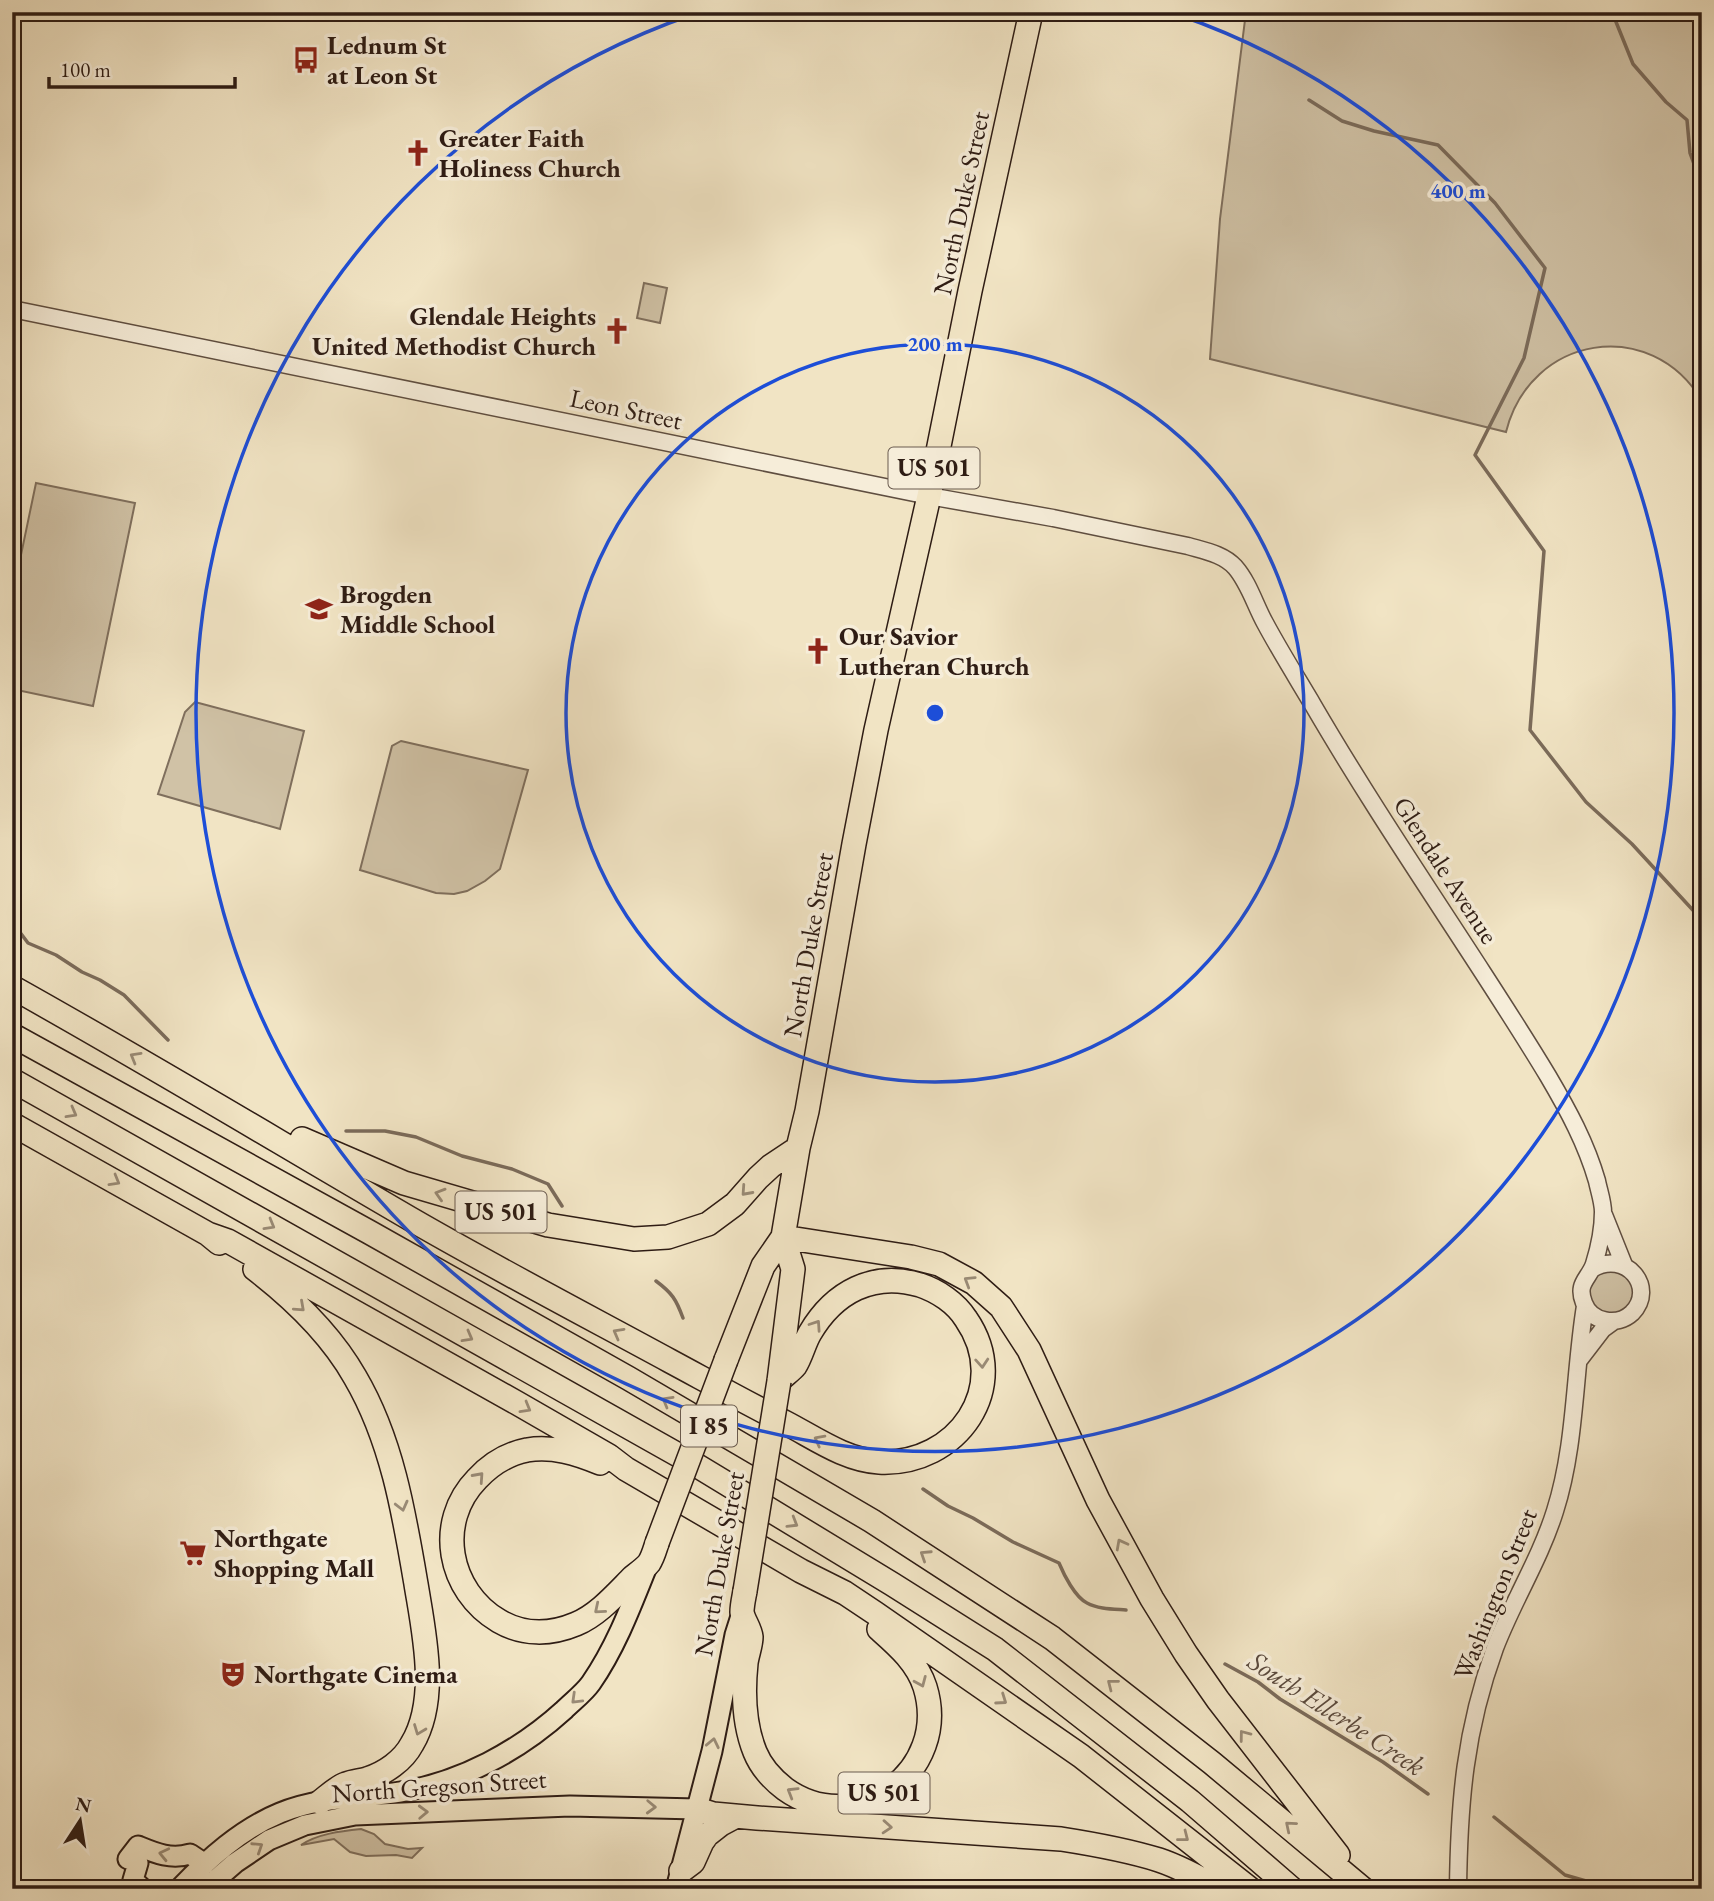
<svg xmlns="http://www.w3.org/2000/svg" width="1714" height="1901" font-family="'EB Garamond',serif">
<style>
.green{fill:#d0c2a6;stroke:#7f6f5d;stroke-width:2}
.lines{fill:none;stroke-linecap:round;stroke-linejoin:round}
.stream{stroke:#7b6b5a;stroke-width:3.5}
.minor-casing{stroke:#5f4e40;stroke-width:19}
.major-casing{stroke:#2e1c14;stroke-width:23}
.highway-casing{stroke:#2e1c14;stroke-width:26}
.minor{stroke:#f6edd9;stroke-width:16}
.major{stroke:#f1e4c4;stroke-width:19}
.highway{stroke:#f1e4c4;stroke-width:23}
.highway-bridge-casing{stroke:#2e1c14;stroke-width:26;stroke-linecap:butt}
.highway-bridge{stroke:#f1e4c4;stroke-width:23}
.oneway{stroke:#998a75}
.ring{fill:none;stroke:#1d4ed8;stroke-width:3.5}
.labels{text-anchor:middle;stroke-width:7;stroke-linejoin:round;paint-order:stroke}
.shield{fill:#f6edd9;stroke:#6a5b4f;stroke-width:2}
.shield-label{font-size:24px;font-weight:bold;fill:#2e1c14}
.poi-label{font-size:26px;font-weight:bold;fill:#2e1c14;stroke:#f6edd9;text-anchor:start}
.street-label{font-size:26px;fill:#2e1c14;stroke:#f6edd9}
.water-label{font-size:28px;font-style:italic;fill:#5b4a3d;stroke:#f6edd9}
.centre{fill:#1d4ed8;stroke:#f6edd9;stroke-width:3.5}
.ring-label{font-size:21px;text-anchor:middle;font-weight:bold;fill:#1d4ed8;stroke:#f6edd9;stroke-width:7;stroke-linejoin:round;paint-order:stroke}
</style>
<rect width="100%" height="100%" fill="#f1e4c4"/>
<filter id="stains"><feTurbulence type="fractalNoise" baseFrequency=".00286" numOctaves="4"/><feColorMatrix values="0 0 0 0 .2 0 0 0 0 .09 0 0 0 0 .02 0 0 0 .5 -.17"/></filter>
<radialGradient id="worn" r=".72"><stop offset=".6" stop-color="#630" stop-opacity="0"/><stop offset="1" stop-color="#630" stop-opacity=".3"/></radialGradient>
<path class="green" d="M 1246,12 L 1702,12 L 1702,401 C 1651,315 1530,335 1506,432 L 1210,359 L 1220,219 Z
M 644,283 L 667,288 L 660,323 L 637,318 Z
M 36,483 L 135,503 L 93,706 L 12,689 L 12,598 Z
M 195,702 L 304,731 L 280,829 L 158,794 L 185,712 Z
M 401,741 L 528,770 L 500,869 L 485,881 L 467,891 L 454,894 L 436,893 L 360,870 L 392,746 Z
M 1599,1270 L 1624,1271 L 1636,1292 L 1629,1308 L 1609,1316 L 1590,1306 L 1588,1282 Z
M 361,1829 L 374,1834 L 385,1844 L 408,1849 L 422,1848 L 412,1858 L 396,1855 L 366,1856 L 350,1852 L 334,1839 L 301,1845 C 317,1834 341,1831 361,1829 Z"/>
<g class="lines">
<path class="stream" d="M 1612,12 L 1633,64 L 1666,102 L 1687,120 L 1690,153 L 1702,186
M 1309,100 L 1342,121 L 1374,131 L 1438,145 L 1495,203 L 1545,268 L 1524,358 L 1475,455 L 1544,551 L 1530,730 L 1586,802 L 1632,844 L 1702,920
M 12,926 L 19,931 L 28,943 L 56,955 L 82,972 L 100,980 L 124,995 L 168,1040
M 346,1131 L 385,1131 L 416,1137 L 462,1156 L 512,1169 L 548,1184 L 562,1206
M 656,1281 C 672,1293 676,1299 683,1318
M 923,1489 L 948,1506 L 973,1518 L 1013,1542 L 1059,1563 C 1064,1575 1075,1597 1087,1603 C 1098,1609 1113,1609 1126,1610
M 1225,1664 L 1258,1682 L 1280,1699 L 1383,1762 L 1428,1794
M 1494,1817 L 1565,1875 L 1593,1883 L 1602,1889"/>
<defs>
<path id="minor" d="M 12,309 L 929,496 L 1053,518 L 1188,546 C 1205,551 1223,554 1235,567 C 1249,583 1255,605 1265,623 C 1280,651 1297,678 1313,705 C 1366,796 1426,885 1483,973 C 1505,1007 1527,1041 1548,1076 C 1568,1110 1586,1143 1597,1181 C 1599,1191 1603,1202 1603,1212 C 1603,1229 1599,1248 1594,1264 C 1589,1279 1576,1283 1584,1303 C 1591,1322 1617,1327 1632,1313 C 1657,1288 1626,1249 1592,1269
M 1604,1215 L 1624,1265
M 1580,1359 L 1603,1329 L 1614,1321
M 1458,1889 C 1459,1802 1465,1730 1495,1648 C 1513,1601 1540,1559 1555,1511 C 1576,1445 1574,1374 1585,1306"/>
<path id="major" d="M 128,1859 L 138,1846 C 155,1853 171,1860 190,1854 L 205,1864
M 138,1863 L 133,1880 L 143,1889
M 179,1889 C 208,1859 241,1829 280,1813 C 318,1797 361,1798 400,1792 C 461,1782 519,1751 564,1710 C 573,1701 584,1693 591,1683 C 616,1647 632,1604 648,1564
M 205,1889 L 235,1863 L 269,1840 L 305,1825 L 355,1815 L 570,1806 L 697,1809
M 676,1889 L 712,1751 L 735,1635 L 742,1613"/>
<path id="highway" d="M 12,987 C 150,1064 285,1146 421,1225 C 503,1272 587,1316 670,1361 C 709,1382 747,1403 786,1423 C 815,1438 845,1460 879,1462 C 957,1466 1013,1387 966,1319 C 956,1303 938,1291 920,1285 C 873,1271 834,1292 810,1333 C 804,1343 801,1357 795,1366 C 791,1371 783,1376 779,1381
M 12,1035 L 369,1232 L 628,1378 L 872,1521 L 1052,1638 L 1212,1763 L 1363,1889
M 12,1080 L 696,1465 L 892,1584 L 995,1649 L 1190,1801 L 1292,1889
M 12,1124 L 208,1234 L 219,1243
M 302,1139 L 404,1183 L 548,1225 L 634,1239 L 668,1237 L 708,1224 L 735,1204 L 758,1178 L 771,1166 L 798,1148
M 208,1234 L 228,1241 L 517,1403 L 609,1456 L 626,1469 L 801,1571 L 845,1593 L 875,1613 L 1081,1756 L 1250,1889
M 783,1237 L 911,1257 L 939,1264 L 974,1283 L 1001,1307 L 1029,1350 L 1098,1500 L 1152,1599 L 1186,1654 L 1218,1700 L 1338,1855
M 255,1269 C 294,1299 330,1333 355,1377 C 392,1440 404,1513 416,1584 C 424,1633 439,1699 412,1744 C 403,1761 385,1773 367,1779 C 360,1781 353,1781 346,1784 C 337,1787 328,1796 320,1802
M 726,1360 L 763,1266 L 783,1237
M 779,1381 L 793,1269 L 783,1237 L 798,1148 L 807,1111 L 854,844 L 876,730 L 929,496 L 970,291 L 1031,12
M 600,1463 C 576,1453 553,1446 527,1450 C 507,1454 490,1465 477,1479 C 435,1522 448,1591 499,1621 C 523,1635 550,1635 576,1624 C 598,1615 616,1594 633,1577 C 638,1573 645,1568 649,1563 C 653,1557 655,1549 657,1543
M 745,1591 C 744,1597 742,1605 742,1612 C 743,1620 750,1628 751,1637 C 751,1645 747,1655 746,1663 C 743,1692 744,1725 755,1752 C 761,1767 772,1779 785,1789 C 856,1840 951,1771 925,1687 C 917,1662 897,1645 879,1629
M 697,1809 L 713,1814 L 757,1818 L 1061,1839 C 1093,1844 1127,1850 1159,1860 C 1180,1867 1200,1878 1219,1889
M 681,1871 L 693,1862 L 702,1842 L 707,1835 L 721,1824 L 736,1816"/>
</defs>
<use href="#minor" class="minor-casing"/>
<use href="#major" class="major-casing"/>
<use href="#highway" class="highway-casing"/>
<use href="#minor" class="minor"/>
<use href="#major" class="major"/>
<use href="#highway" class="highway"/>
<defs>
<path id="highway-bridge" d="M 657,1543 L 726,1360
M 745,1591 L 779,1381"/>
</defs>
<use href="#highway-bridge" class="highway-bridge-casing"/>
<use href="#highway-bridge" class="highway-bridge"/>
</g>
<defs><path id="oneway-chevron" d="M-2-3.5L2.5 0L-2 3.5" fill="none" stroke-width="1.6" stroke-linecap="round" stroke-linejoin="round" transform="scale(1.75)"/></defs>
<g class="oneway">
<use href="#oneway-chevron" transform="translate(135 1057) rotate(-150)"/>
<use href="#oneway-chevron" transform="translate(72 1113) rotate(29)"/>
<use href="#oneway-chevron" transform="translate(115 1181) rotate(30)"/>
<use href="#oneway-chevron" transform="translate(746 1191) rotate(132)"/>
<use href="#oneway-chevron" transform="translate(440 1194) rotate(-163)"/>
<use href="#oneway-chevron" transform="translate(270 1225) rotate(30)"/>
<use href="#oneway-chevron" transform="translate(969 1281) rotate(-148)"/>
<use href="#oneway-chevron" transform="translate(300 1307) rotate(42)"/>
<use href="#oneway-chevron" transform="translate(816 1325) rotate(-56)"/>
<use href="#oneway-chevron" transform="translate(618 1333) rotate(-151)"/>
<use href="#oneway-chevron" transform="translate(468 1337) rotate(29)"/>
<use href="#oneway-chevron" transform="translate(982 1363) rotate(86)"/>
<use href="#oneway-chevron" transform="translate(667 1401) rotate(-150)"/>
<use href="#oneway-chevron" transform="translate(526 1408) rotate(30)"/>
<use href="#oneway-chevron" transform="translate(819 1440) rotate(-152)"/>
<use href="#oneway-chevron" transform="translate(479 1477) rotate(-48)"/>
<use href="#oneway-chevron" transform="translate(402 1506) rotate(76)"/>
<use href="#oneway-chevron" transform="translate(793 1523) rotate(31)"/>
<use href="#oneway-chevron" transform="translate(1121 1544) rotate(-118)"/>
<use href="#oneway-chevron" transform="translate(925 1555) rotate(-147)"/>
<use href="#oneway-chevron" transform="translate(599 1609) rotate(140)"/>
<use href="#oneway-chevron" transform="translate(921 1682) rotate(67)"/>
<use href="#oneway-chevron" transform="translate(1112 1684) rotate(-142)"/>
<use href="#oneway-chevron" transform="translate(576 1699) rotate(136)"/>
<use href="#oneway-chevron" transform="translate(1002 1700) rotate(35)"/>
<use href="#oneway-chevron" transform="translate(419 1730) rotate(111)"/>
<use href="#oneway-chevron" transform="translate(1244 1735) rotate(-127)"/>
<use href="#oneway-chevron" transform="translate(713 1743) rotate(-78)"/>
<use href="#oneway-chevron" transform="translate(792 1792) rotate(-149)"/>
<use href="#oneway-chevron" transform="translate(651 1807) rotate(2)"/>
<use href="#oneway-chevron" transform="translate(423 1812) rotate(-2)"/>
<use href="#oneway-chevron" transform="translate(1290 1826) rotate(-140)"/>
<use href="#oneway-chevron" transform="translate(887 1827) rotate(4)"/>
<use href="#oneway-chevron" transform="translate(1184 1837) rotate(38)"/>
<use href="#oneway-chevron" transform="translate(258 1847) rotate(-33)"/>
<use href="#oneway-chevron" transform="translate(164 1854) rotate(-167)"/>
</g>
<g class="ring">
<circle cx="935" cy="713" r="369"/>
<path d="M1176 14A739 739 0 1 1 694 14"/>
</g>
<defs>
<symbol id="bus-bare" viewBox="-9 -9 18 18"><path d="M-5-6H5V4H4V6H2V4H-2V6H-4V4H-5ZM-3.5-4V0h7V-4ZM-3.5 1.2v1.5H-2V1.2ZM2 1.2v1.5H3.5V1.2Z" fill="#8f2418" stroke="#f6edd9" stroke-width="2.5" paint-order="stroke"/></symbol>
<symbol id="church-bare" viewBox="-9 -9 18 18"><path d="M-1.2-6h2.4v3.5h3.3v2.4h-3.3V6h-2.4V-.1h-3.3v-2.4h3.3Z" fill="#8f2418" stroke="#f6edd9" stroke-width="2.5" paint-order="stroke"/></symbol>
<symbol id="school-bare" viewBox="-9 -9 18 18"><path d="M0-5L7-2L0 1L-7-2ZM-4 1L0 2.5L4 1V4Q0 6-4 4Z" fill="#8f2418" stroke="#f6edd9" stroke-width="2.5" paint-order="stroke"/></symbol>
<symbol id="supermarket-bare" viewBox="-9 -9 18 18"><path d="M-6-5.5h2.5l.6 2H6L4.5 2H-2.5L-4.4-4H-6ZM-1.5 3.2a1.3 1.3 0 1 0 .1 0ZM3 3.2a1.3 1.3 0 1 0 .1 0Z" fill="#8f2418" stroke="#f6edd9" stroke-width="2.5" paint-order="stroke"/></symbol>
<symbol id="theatre-bare" viewBox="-9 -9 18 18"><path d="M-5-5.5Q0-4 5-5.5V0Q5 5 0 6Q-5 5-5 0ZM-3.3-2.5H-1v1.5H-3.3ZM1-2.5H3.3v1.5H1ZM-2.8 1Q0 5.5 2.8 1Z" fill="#8f2418" stroke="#f6edd9" stroke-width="2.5" paint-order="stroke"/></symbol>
</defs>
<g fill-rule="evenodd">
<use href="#bus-bare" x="287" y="41" width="38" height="38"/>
<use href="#church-bare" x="399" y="134" width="38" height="38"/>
<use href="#church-bare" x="598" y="312" width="38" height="38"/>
<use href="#school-bare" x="300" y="590" width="38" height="38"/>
<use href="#church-bare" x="799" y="632" width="38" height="38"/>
<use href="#supermarket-bare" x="174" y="1534" width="38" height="38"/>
<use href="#theatre-bare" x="214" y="1655" width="38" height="38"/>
</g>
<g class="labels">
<g class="shield">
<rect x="888.5" y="447.5" width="91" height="41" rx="5"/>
<rect x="455.5" y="1191.5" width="91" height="41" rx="5"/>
<rect x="681" y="1405.5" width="56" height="41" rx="5"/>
<rect x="838.5" y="1772.5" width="91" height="41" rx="5"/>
</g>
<g class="shield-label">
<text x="934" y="476">US 501</text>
<text x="501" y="1220">US 501</text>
<text x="709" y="1434">I 85</text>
<text x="884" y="1801">US 501</text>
</g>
<g class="poi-label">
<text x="327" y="54">Lednum St<tspan x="327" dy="30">at Leon St</tspan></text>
<text x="439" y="147">Greater Faith<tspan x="439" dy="30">Holiness Church</tspan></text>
<text x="596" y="325" text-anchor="end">Glendale Heights<tspan x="596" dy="30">United Methodist Church</tspan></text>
<text x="340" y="603">Brogden<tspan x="340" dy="30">Middle School</tspan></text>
<text x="839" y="645">Our Savior<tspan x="839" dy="30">Lutheran Church</tspan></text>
<text x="214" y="1547">Northgate<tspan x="214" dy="30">Shopping Mall</tspan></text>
<text x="254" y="1683">Northgate Cinema</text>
</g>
<g class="street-label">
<text transform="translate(961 203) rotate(-78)" y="9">North Duke Street</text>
<text transform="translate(626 409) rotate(12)" y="9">Leon Street</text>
<text transform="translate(1446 870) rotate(57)" y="9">Glendale Avenue</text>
<text transform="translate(808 945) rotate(-80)" y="9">North Duke Street</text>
<text transform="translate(719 1564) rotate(-80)" y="9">North Duke Street</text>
<text transform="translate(1495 1594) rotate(-68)" y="9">Washington Street</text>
<text transform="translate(439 1786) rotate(-4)" y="9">North Gregson Street</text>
</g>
<g class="water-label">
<text transform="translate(1337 1713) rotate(33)" y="10">South Ellerbe Creek</text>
</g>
</g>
<circle cx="935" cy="713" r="10" class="centre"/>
<g class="ring-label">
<text x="1458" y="198">400 m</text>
<text x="935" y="351">200 m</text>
</g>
<rect width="1714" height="1901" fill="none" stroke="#f1e4c4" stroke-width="42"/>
<rect x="14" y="14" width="1686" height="1873" fill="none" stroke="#2e1c14" stroke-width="3.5"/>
<rect x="21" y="21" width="1672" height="1859" fill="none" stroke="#2e1c14" stroke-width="2"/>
<g transform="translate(80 1821) rotate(12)" stroke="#f6edd9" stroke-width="5" paint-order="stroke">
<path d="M0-5L12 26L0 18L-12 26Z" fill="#2e1c14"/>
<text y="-10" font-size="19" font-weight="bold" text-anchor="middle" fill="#2e1c14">N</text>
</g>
<path d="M49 77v10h186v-10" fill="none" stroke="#2e1c14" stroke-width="3.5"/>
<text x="60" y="77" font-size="21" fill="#2e1c14" stroke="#f6edd9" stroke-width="5" paint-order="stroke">100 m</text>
<rect width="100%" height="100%" filter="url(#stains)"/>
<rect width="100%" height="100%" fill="url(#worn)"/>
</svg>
